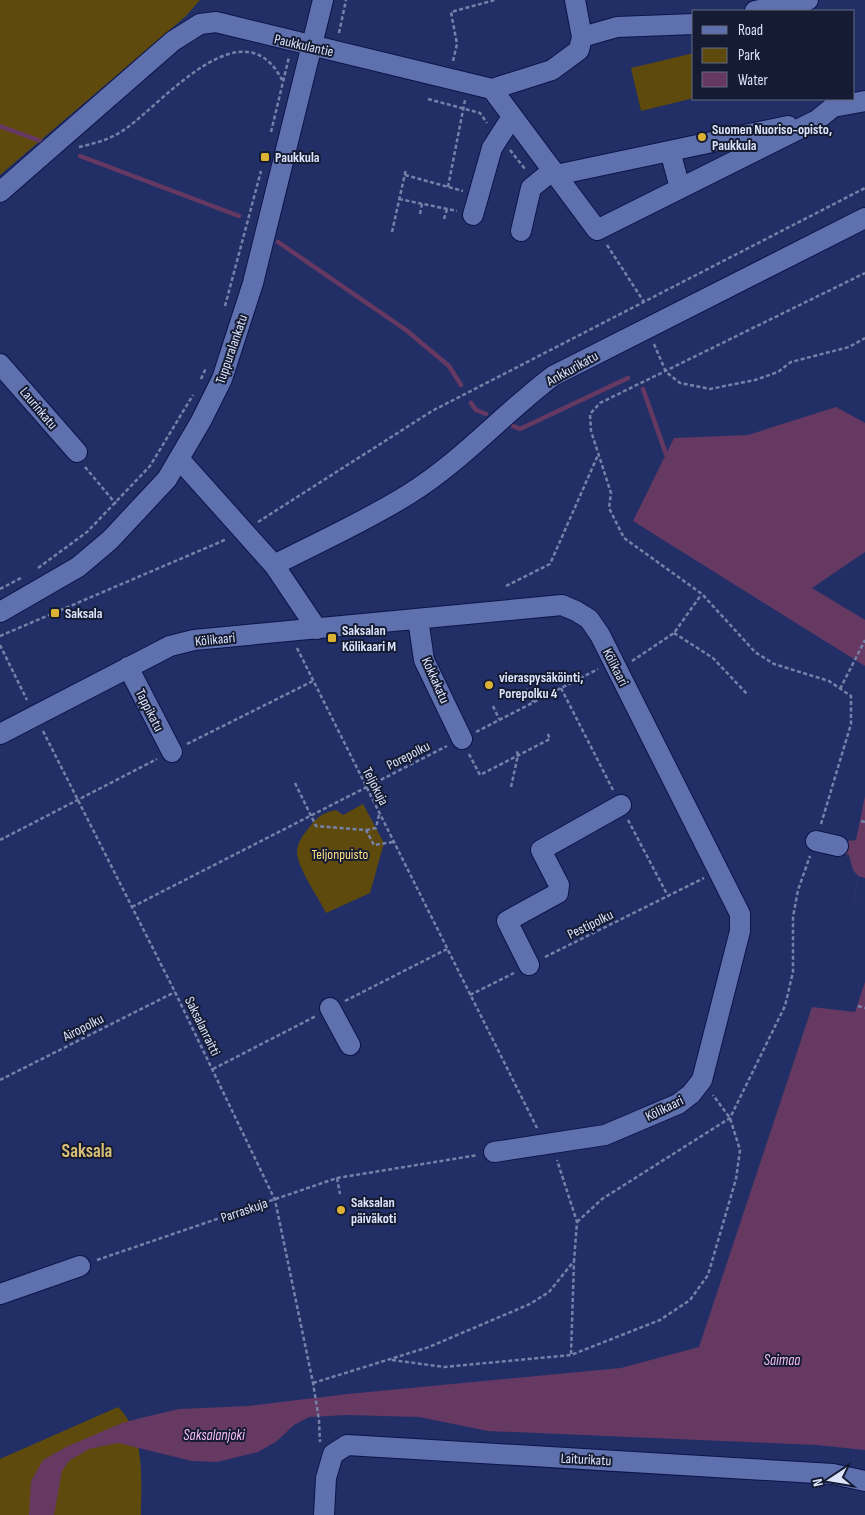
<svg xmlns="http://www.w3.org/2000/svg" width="865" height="1515" font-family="'Sofia Sans Condensed',sans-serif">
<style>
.green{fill:#5d4a0c}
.water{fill:#663962}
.pier{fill:#222f67}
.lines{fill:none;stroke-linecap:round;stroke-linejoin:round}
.stream{stroke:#663962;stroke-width:4.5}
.minor-casing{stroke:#0d1449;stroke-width:22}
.path{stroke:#7681a9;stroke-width:2.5;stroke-dasharray:4 2.5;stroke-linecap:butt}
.minor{stroke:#5e70ae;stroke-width:20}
.poi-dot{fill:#dbb233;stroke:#141b33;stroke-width:2}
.labels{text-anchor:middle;stroke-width:4;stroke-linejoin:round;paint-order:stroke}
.street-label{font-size:14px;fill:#dce4f9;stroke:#141b33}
.poi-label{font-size:14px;font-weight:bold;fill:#dce4f9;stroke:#141b33;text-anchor:start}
.park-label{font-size:14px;fill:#ffde81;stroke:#141b33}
.water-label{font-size:15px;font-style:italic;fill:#f8bef2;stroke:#141b33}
.district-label{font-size:19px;font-weight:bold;fill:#dbbf74;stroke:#141b33}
</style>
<rect width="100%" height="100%" fill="#222f67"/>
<path class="green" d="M 0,0 L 200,0 L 186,16 L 0,175 Z
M 694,53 L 694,98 L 641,111 L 631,68 Z
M 363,804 L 384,843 L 370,893 L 326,913 C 319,898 298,869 297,853 C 297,844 302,836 308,829 C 315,819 323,812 336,810 L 343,815 Z
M 118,1407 C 146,1434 141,1480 141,1515 L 0,1515 L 0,1459 Z"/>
<path class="water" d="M 836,407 L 865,423 L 865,552 L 812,588 L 865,620 L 865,666 L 633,521 L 674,438 L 748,435 Z
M 865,796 L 865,905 L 854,901 L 858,876 L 853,870 L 849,855 L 837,851 L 839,842 L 856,840 Z
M 865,982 L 865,1450 L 817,1445 L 488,1431 L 419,1417 L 347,1415 L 309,1417 L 294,1425 L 277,1441 L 258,1452 L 217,1462 L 192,1461 L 118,1443 L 89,1449 L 69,1461 L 62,1471 L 54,1515 L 29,1515 L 31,1481 L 43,1460 L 66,1447 L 122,1423 L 145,1417 L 179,1409 L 248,1406 L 348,1394 L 621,1368 L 699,1347 L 812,1007 L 855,1012 Z"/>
<path class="pier" d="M 858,876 L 865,878 L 865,905 L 854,901 Z"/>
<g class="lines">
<path class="stream" d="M 0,126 L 46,143
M 80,156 L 239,216
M 278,242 L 406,330 L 449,366 L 461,385
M 643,389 L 666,454
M 471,403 L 476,410 L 486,414
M 513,426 L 520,429 L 628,378"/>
<defs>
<path id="minor" d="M 755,11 L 808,0
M 582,37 L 617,27 L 694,24
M 492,89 L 552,70 L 579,50 L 582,37 L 575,0
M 670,151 L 680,188
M 556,175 L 788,126
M 0,192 L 173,41 L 200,24 L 216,22 L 492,89 L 597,230 L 817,120 L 833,107 L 865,101
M 473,215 L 492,148 L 512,117
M 521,231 L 531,188 L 552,171
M 0,364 L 77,452
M 180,460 L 274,565 L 317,629
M 274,565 C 319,542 366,521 409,494 C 462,461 504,413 553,376 L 865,218
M 0,612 L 78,567 L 110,540 L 167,479 L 201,421 L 222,379 L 253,283 L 323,0
M 418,619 L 424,660 L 462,739
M 128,667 L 172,752
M 0,734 L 170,646 L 194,640 L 562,605 L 576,611 L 589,619 L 600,635 L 740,914 L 740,931 L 702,1080 L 691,1094 L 678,1104 L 605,1135 L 494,1152
M 816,841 L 838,846
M 529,965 L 507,921 L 558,893 L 559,885 L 541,850 L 621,805
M 330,1008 L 350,1045
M 0,1294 L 80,1266
M 324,1515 L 326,1478 L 333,1454 L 347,1445 L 833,1474 L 865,1481"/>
</defs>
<use href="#minor" class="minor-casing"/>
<path class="path" d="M 339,33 L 346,0
M 453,61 L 457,44 L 451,12 L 495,0
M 428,99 L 480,113 L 487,123
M 271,132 L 289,57
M 79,147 C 97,143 114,138 128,127 C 165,100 244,5 282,80
M 510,150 L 525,169
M 405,175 L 463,191
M 448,187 L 465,100
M 399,199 L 457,211
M 420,214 L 422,204
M 444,219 L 447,209
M 392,232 L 406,169
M 607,245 L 644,302
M 225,306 L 261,171
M 654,344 L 666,372 L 680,383 L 710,389 L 755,380 L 778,372 L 791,362 L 849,347 L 865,338
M 201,379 L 206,368
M 85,467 L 116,504
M 258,522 L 432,411 L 865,188
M 38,568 L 87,532 L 150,466 L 193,395
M 506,586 L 550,564 L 598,455
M 0,589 L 23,577
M 674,633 L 713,658 L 747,694
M 0,636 L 227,539
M 0,645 L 27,700
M 297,648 L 537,1128
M 632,661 L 674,633 L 701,595
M 561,688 L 613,790
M 526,689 L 533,702
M 840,689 L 865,640
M 493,706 L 499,719
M 43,731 L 175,992 L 275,1200 L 313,1383 L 319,1420 L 320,1442
M 476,732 L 598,669
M 187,744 L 313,681
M 469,754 L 480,775 L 550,739 L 547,732
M 295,783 L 316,826 L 366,830 L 374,845 L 393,842
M 511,787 L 518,755 L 516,749
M 628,820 L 668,896
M 861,821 L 865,822
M 821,824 L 851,724 L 851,696 L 829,681 L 774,664 L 755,652 L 702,594 L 624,538 L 609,508 L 611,493 L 591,431 L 590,414 L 600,403 L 865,273
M 366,830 L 376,828 L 379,815
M 0,840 L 157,759
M 132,907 L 447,746
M 545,957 L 704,878
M 470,995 L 514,973
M 345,1001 L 447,949
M 858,1006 L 865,1008
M 213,1069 L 316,1016
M 0,1080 L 175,992
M 337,1178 L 340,1194
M 577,1222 L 602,1199 L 730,1118 L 785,1006 L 793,972 L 793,917 L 798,890 L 810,856
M 97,1260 L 337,1178 L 478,1155
M 571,1354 L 574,1262
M 392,1360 L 444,1367 L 571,1355 L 660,1320 L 690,1300 L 708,1275 L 736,1179 L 740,1150 L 730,1118 L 713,1095
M 313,1383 L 429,1347 L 530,1304 L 549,1292 L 574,1261 L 577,1222 L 557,1160"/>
<use href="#minor" class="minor"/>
</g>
<g class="poi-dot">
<circle cx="702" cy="137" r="5"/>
<rect x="260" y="152" width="10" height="10" rx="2.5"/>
<rect x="50" y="608" width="10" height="10" rx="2.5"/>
<rect x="327" y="633" width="10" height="10" rx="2.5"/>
<circle cx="489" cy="685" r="5"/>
<circle cx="341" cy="1210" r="5"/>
</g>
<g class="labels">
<g class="street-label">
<text transform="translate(304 45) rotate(13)" y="5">Paukkulantie</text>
<text transform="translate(231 349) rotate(-71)" y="5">Tuppuralankatu</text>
<text transform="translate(572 368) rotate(-29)" y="5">Ankkurikatu</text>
<text transform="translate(39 408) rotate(50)" y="5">Laurinkatu</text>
<text transform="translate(215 639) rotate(-6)" y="5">Kölikaari</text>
<text transform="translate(616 667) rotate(63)" y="5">Kölikaari</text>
<text transform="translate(436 680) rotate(66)" y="5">Kokkakatu</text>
<text transform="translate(150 710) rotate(63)" y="5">Tappikatu</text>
<text transform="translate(408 755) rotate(-27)" y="5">Porepolku</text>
<text transform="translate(376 786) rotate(63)" y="5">Teljokuja</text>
<text transform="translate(590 924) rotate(-26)" y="5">Pestipolku</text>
<text transform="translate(203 1026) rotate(64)" y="5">Saksalanraitti</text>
<text transform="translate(83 1027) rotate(-27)" y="5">Airopolku</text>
<text transform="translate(664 1108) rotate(-26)" y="5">Kölikaari</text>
<text transform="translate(244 1210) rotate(-19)" y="5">Parraskuja</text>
<text transform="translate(586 1459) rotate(3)" y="5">Laiturikatu</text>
</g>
<g class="poi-label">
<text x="712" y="134">Suomen Nuoriso-opisto,<tspan x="712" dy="16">Paukkula</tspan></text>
<text x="275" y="162">Paukkula</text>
<text x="65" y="618">Saksala</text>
<text x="342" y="635">Saksalan<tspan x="342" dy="16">Kölikaari M</tspan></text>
<text x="499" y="682">vieraspysäköinti,<tspan x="499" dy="16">Porepolku 4</tspan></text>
<text x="351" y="1207">Saksalan<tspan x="351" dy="16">päiväkoti</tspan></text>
</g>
<g class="park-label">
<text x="340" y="859">Teljonpuisto</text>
</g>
<g class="water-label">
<text x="782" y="1365">Saimaa</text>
<text x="214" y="1440">Saksalanjoki</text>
</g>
<g class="district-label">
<text x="87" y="1157">Saksala</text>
</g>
</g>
<rect x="692" y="10" width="162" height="90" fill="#141b33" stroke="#646b82"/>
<rect x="702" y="26" width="25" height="8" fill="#5e70ae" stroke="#646b82"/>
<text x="738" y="35" font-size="15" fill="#dce4f9">Road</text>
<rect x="702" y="48" width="25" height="15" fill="#5d4a0c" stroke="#646b82"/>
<text x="738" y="60" font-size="15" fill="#dce4f9">Park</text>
<rect x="702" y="72" width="25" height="15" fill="#663962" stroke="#646b82"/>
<text x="738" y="85" font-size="15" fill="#dce4f9">Water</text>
<g transform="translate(830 1480) rotate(258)" stroke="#141b33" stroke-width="4" paint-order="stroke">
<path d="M0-4L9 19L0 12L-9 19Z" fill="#dce4f9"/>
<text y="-8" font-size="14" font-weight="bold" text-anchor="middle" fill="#dce4f9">N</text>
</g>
</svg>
